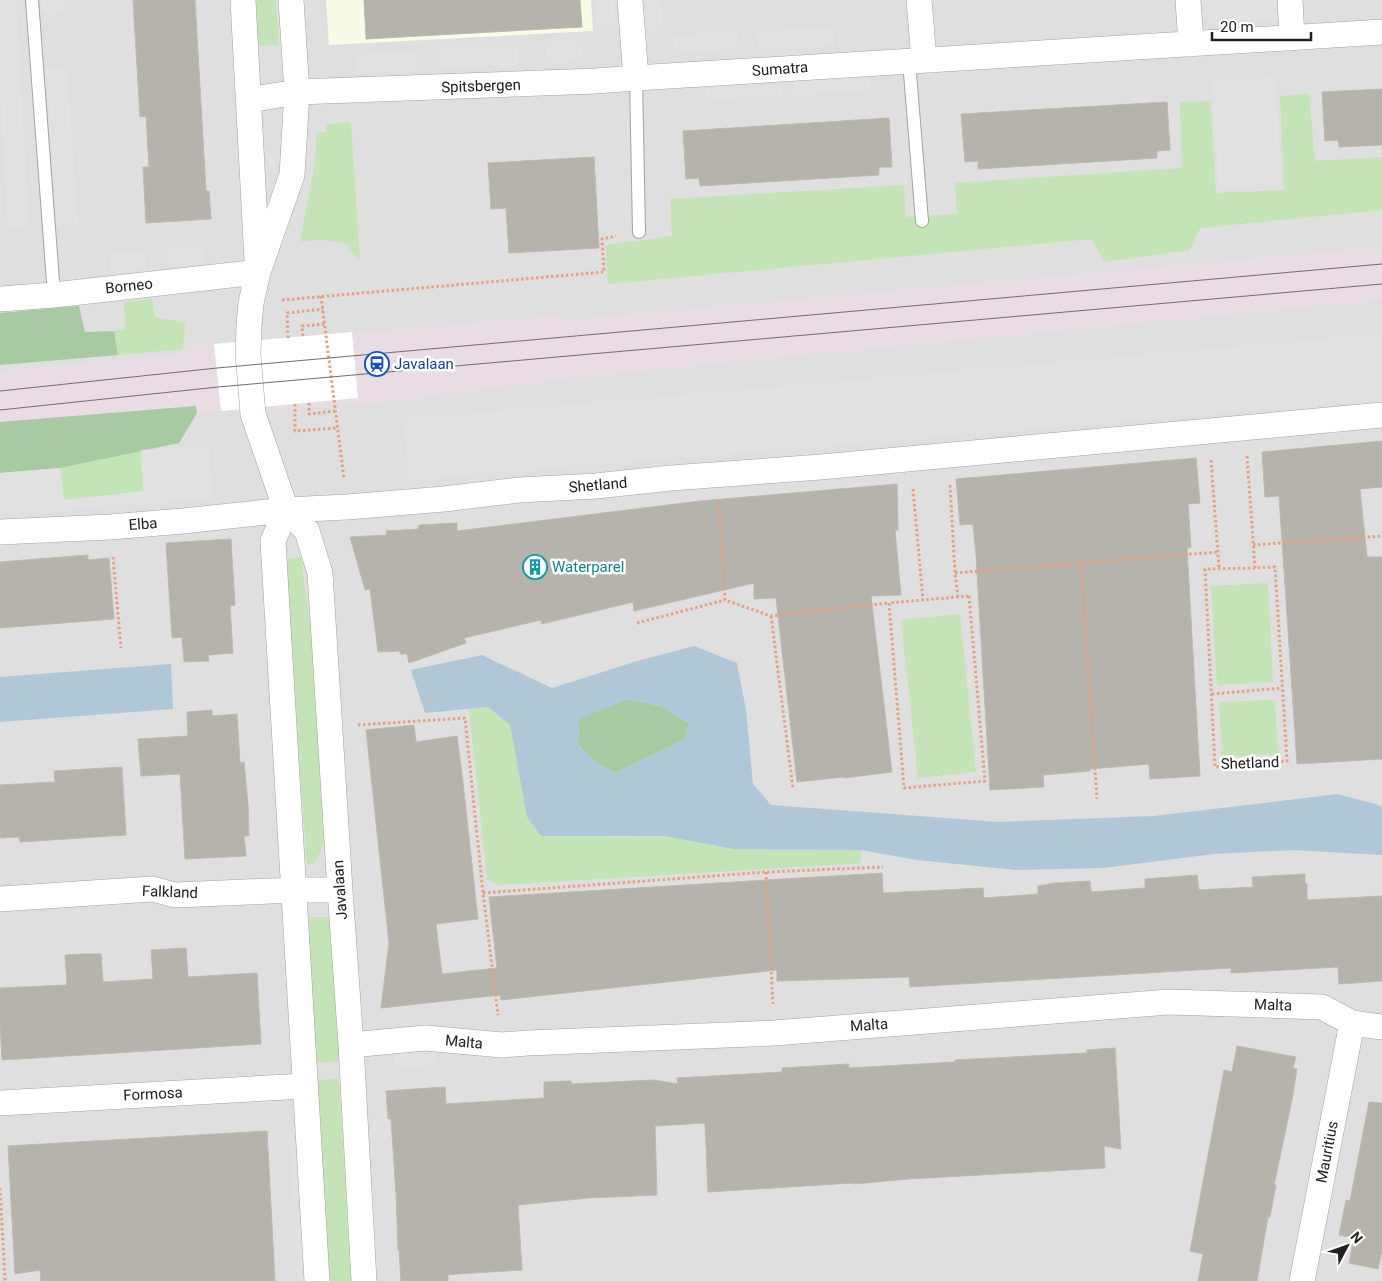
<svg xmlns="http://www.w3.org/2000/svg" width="1382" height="1281" font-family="Roboto,sans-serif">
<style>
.residential{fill:#dfdfdf}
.industrial{fill:#e9dce4}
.education{fill:#f8fce7}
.grass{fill:#c4e3b6}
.forest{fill:#a7caa3}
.parking{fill:#e1e1e1}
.water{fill:#b0c7d8;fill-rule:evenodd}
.pier{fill:#fff}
.building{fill:#b6b2ac;stroke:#c0b9ad}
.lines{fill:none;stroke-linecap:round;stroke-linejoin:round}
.service-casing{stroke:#a2a2a2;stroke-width:14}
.minor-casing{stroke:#a2a2a2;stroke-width:26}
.path{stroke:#e9a082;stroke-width:3;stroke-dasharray:2.5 2.5;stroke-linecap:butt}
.service{stroke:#fff;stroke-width:12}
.minor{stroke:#fff;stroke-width:25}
.tram{stroke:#6f6f6f;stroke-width:1}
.labels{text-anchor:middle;stroke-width:5;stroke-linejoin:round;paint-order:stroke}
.street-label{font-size:15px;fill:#212121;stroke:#fff}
.transit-label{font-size:15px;fill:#164399;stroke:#fff;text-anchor:start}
.culture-label{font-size:15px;fill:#0d838f;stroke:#fff;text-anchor:start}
</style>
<rect width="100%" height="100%" fill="#f0efe9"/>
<path class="residential" d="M 0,0 L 1382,0 L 1382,1281 L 0,1281 Z"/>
<path class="industrial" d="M 1382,247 L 1382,300 L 651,370 L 569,378 L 381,403 L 197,413 L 195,406 L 0,422 L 0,371 L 191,353 L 191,346 L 352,332 L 353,334 L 559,315 L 560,320 L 645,313 Z"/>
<path class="education" d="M 326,0 L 591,0 L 593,31 L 329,45 Z"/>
<path class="grass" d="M 252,0 L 276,0 L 279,45 L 254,46 Z
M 1309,94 L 1315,161 L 1382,157 L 1382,210 L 1200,228 L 1190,250 L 1105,262 L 1091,239 L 609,284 L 607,278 L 606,245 L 672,236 L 670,199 L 904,185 L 906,217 L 957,214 L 955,183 L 1182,168 L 1180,102 L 1210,101 L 1216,193 L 1284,190 L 1280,96 Z
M 351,122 L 360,261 L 346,244 L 325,240 L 300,241 L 315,162 L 317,132 L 326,132 L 327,124 Z
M 152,299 L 155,317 L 185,323 L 183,349 L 118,355 L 114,331 L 125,329 L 124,302 Z
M 141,450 L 143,491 L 64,500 L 60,468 Z
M 301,557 L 313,645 L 325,841 L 315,863 L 307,864 L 284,560 Z
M 1268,583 L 1273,682 L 1217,685 L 1211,586 Z
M 960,614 L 976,772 L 918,778 L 901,620 Z
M 1275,700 L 1278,754 L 1222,757 L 1219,702 Z
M 488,707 L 510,725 L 527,817 L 612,837 L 664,836 L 734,849 L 861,850 L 861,863 L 499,885 L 487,879 L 469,709 Z
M 311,917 L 327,917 L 331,922 L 339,1061 L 314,1063 L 307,922 Z
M 339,1079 L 351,1281 L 327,1281 L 315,1080 Z"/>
<path class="forest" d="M 79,306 L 85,332 L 114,331 L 118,355 L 0,365 L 0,313 Z
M 196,406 L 197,413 L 179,443 L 60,468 L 0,473 L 0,422 Z
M 628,699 L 660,706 L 689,723 L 684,740 L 615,773 L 597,763 L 578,745 L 579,718 Z"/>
<path class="parking" d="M 0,0 L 16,0 L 29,227 L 8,228 L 0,94 Z
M 42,0 L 64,0 L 65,13 L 43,14 Z
M 596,0 L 614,0 L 615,23 L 597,24 Z
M 643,0 L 661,0 L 663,30 L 645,31 Z
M 1203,0 L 1276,0 L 1277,20 L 1205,23 Z
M 833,27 L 834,45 L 758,49 L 757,31 Z
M 737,32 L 739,49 L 674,54 L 673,36 Z
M 582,41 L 583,60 L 547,63 L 546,42 Z
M 518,46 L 519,65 L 440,69 L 439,50 Z
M 418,51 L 419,71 L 357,74 L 356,54 Z
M 67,67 L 78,224 L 57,226 L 46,68 Z
M 869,72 L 870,90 L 794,95 L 793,77 Z
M 1275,77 L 1282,185 L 1219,189 L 1212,81 Z
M 781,78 L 782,96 L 706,100 L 705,82 Z
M 203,245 L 204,264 L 169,267 L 167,249 Z
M 144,251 L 147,269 L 111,272 L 109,253 Z
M 1382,334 L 1382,400 L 409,480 L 404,419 Z
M 209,446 L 212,498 L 0,515 L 0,473 L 60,468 L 64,500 L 143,491 L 141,450 Z
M 435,1045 L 436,1066 L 395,1069 L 394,1049 Z
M 299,1142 L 307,1281 L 298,1281 L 295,1215 L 302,1215 L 301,1202 L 293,1202 L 290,1143 Z"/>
<path class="water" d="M 694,646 L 737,663 L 746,710 L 753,784 L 771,805 L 999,822 L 1154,816 L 1338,794 L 1375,804 L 1382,807 L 1382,855 L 1293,850 L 1214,854 L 1103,868 L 1016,870 L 917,860 L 861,850 L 734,849 L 664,836 L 541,836 L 527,817 L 510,725 L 488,707 L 425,713 L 411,670 L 482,655 L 552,688 L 634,662 ZM 628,699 L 660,706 L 689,723 L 684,740 L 615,773 L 597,763 L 578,745 L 579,719 Z
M 171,664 L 173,709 L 0,722 L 0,677 Z"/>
<path class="pier" d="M 352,332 L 358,398 L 221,411 L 214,344 Z"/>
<path class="building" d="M 133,0 L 195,0 L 206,191 L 209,191 L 211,219 L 146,223 L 143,167 L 149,167 L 146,116 L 140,117 Z
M 364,0 L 580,0 L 582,27 L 366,39 Z
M 1382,89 L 1382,145 L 1339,147 L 1338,140 L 1325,141 L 1322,92 Z
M 1167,102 L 1170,150 L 1157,151 L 1157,158 L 978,169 L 978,161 L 965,162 L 961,114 Z
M 889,118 L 892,167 L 879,167 L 879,175 L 700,186 L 699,178 L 686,179 L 683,131 Z
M 594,157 L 599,248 L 509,253 L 506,208 L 491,209 L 488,163 Z
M 1382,441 L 1382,487 L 1360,489 L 1367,557 L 1382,557 L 1382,759 L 1297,764 L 1279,496 L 1265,497 L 1262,452 Z
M 1196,458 L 1200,503 L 1188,504 L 1191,547 L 1187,548 L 1200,776 L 1150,779 L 1149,764 L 1090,769 L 1090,771 L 1043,775 L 1044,787 L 990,790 L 976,556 L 973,524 L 960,525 L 956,479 Z
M 897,484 L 898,530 L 895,530 L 901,595 L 871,596 L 892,772 L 844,778 L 843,777 L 797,782 L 776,598 L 754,599 L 754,583 L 634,611 L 633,602 L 542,624 L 541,620 L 464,638 L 466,643 L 409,663 L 407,654 L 400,654 L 400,651 L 378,652 L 370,589 L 365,590 L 350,537 L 387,535 L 386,531 L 418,529 L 419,525 L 457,523 L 457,531 L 700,501 Z
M 231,539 L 235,605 L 230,606 L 233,653 L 208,655 L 209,661 L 184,662 L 182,637 L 172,638 L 166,543 Z
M 88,555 L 88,560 L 109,558 L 114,619 L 0,628 L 0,562 Z
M 212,710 L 212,716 L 237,714 L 240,763 L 244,762 L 248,804 L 249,836 L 244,836 L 246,856 L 185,859 L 180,774 L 141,776 L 138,739 L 188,736 L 187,712 Z
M 414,725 L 416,742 L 457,736 L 462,774 L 478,919 L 436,924 L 442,974 L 497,968 L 489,897 L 882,873 L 883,893 L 983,888 L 984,898 L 1038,894 L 1038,886 L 1055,883 L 1090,881 L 1091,892 L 1145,888 L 1145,879 L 1197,875 L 1199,890 L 1253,887 L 1252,877 L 1305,874 L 1305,883 L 1307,884 L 1307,900 L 1382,896 L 1382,981 L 1339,984 L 1338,967 L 1231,973 L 1231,968 L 910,987 L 909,977 L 777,981 L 777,970 L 501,1000 L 500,995 L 381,1008 L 389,943 L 366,730 Z
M 122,767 L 126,835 L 20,842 L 19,837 L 0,838 L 0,785 L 55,782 L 54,771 Z
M 186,948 L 188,977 L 257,973 L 261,1044 L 2,1060 L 0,1021 L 0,988 L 67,985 L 65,955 L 83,954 L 101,954 L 103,982 L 153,979 L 151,950 Z
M 1237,1046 L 1296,1057 L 1293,1068 L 1297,1069 L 1292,1100 L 1274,1185 L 1276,1185 L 1270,1217 L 1268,1217 L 1257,1281 L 1198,1281 L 1203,1254 L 1190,1251 L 1224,1070 L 1232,1072 Z
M 1115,1048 L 1121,1149 L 1104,1146 L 1105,1168 L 909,1179 L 854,1184 L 853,1183 L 708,1192 L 705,1123 L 655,1126 L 657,1195 L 588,1198 L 518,1205 L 522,1270 L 457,1274 L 448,1275 L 448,1281 L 401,1281 L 399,1250 L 398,1250 L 396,1193 L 391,1119 L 388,1119 L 386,1091 L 445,1087 L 446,1104 L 544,1098 L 544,1082 L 571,1081 L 571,1084 L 654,1080 L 678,1084 L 677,1078 L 782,1072 L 782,1068 L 849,1064 L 849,1068 L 955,1062 L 955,1060 L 1087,1053 L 1087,1050 Z
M 1369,1102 L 1382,1103 L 1382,1250 L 1378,1269 L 1349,1263 L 1354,1238 L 1339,1235 L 1346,1200 L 1350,1201 Z
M 267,1131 L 275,1281 L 41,1281 L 40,1270 L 15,1274 L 8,1146 Z"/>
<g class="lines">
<defs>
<path id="service" d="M 32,0 L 54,295
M 909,61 L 922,221
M 636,78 L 639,232"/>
<path id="minor" d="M 243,0 L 257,260
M 291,0 L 297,92 L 292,175 L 258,272 L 251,303 L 249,325 L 248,354 L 253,414 L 286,510 L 307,531 L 320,573 L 340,890 L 351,1045 L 364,1281
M 919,0 L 924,60
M 1188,0 L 1191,44
M 1290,0 L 1292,38
M 636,78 L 1382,32
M 248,100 L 297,92 L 596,81 L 636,78 L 630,0
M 0,299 L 54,295 L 258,272
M 286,510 L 273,541 C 288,788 302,1034 317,1281
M 0,532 L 110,527 L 183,521 L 286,510 L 347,507 L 444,499 L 519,490 L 596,486 L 671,478 L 821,467 L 1382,415
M 0,899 L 152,889 L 175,895 L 295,890 L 340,890
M 351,1045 L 425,1038 L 502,1045 L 528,1043 L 774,1033 L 1169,1002 L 1322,1007 L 1352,1023 L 1382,1027
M 0,1103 L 305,1086
M 1302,1281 L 1352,1023"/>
</defs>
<use href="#service" class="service-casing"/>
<use href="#minor" class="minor-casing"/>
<path class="path" d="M 321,296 L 344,479
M 282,300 L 604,272 L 602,239 L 616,236
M 303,336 L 302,326 L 325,324
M 288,338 L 287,313 L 323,309
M 309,403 L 309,414 L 335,411
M 295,404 L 295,431 L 338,428
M 1247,456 L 1255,568 L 1275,567 L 1287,761 L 1215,767 L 1205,569 L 1255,568
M 1211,460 L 1219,568
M 950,485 L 955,573 L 958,597
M 913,489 L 923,600
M 719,503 L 725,600 L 771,616 L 889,603
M 1253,545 L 1382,536
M 113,557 L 121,648
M 1081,563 L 1097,799
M 955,573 L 1218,552
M 969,596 L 985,781 L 904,788 L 889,603 Z
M 771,616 L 793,789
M 637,623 L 725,600
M 1212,694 L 1282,688
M 358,725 L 465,718 L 483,893 L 498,1015
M 766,872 L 773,1004
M 483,893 L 766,872 L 883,867
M 0,1188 L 5,1281"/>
<use href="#service" class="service"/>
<use href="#minor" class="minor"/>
<path class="tram" d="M 0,391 L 217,368 L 1382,264
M 0,410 L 218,387 L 1382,284"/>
</g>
<defs>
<symbol id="station-ring" viewBox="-11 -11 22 22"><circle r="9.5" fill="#fff" stroke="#1a4fb4" stroke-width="1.5"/><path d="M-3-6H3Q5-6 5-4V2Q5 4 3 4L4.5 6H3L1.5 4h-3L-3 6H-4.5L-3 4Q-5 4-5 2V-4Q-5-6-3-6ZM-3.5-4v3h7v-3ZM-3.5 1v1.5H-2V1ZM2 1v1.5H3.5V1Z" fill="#1a4fb4"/></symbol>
<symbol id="building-ring" viewBox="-11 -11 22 22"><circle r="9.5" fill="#fff" stroke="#0f9aa8" stroke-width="1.5"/><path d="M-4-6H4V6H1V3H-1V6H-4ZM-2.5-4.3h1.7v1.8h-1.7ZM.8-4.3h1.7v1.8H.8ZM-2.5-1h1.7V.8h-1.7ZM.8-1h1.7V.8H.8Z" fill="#0f9aa8"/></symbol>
</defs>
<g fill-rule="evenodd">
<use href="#station-ring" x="363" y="350" width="28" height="28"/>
<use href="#building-ring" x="521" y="553" width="28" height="28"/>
</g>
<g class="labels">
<g class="street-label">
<text transform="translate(780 69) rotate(-4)" y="5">Sumatra</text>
<text transform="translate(481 86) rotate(-2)" y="5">Spitsbergen</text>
<text transform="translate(129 286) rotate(-6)" y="5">Borneo</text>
<text transform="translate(598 485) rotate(-5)" y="5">Shetland</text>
<text transform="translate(143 524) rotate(-4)" y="5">Elba</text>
<text transform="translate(1250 763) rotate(-2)" y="5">Shetland</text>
<text transform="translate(340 890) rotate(-94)" y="5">Javalaan</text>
<text transform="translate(170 892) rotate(2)" y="5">Falkland</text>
<text transform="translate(1273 1005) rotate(2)" y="5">Malta</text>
<text transform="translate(869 1025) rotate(-4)" y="5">Malta</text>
<text transform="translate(464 1042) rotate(5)" y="5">Malta</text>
<text transform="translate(153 1094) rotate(-3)" y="5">Formosa</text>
<text transform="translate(1327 1152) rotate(-79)" y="5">Mauritius</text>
</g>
<g class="transit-label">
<text x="394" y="369">Javalaan</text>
</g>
<g class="culture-label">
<text x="552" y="572">Waterparel</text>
</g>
</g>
<g transform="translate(1347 1246) rotate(49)" stroke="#ffffff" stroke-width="4" paint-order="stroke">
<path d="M0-4L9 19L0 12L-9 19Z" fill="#212121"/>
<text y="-8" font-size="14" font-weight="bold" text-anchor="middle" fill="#212121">N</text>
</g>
<path d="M1212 32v8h99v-8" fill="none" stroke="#212121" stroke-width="2.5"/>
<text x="1220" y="32" font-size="15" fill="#212121" stroke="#ffffff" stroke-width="4" paint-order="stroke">20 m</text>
</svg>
